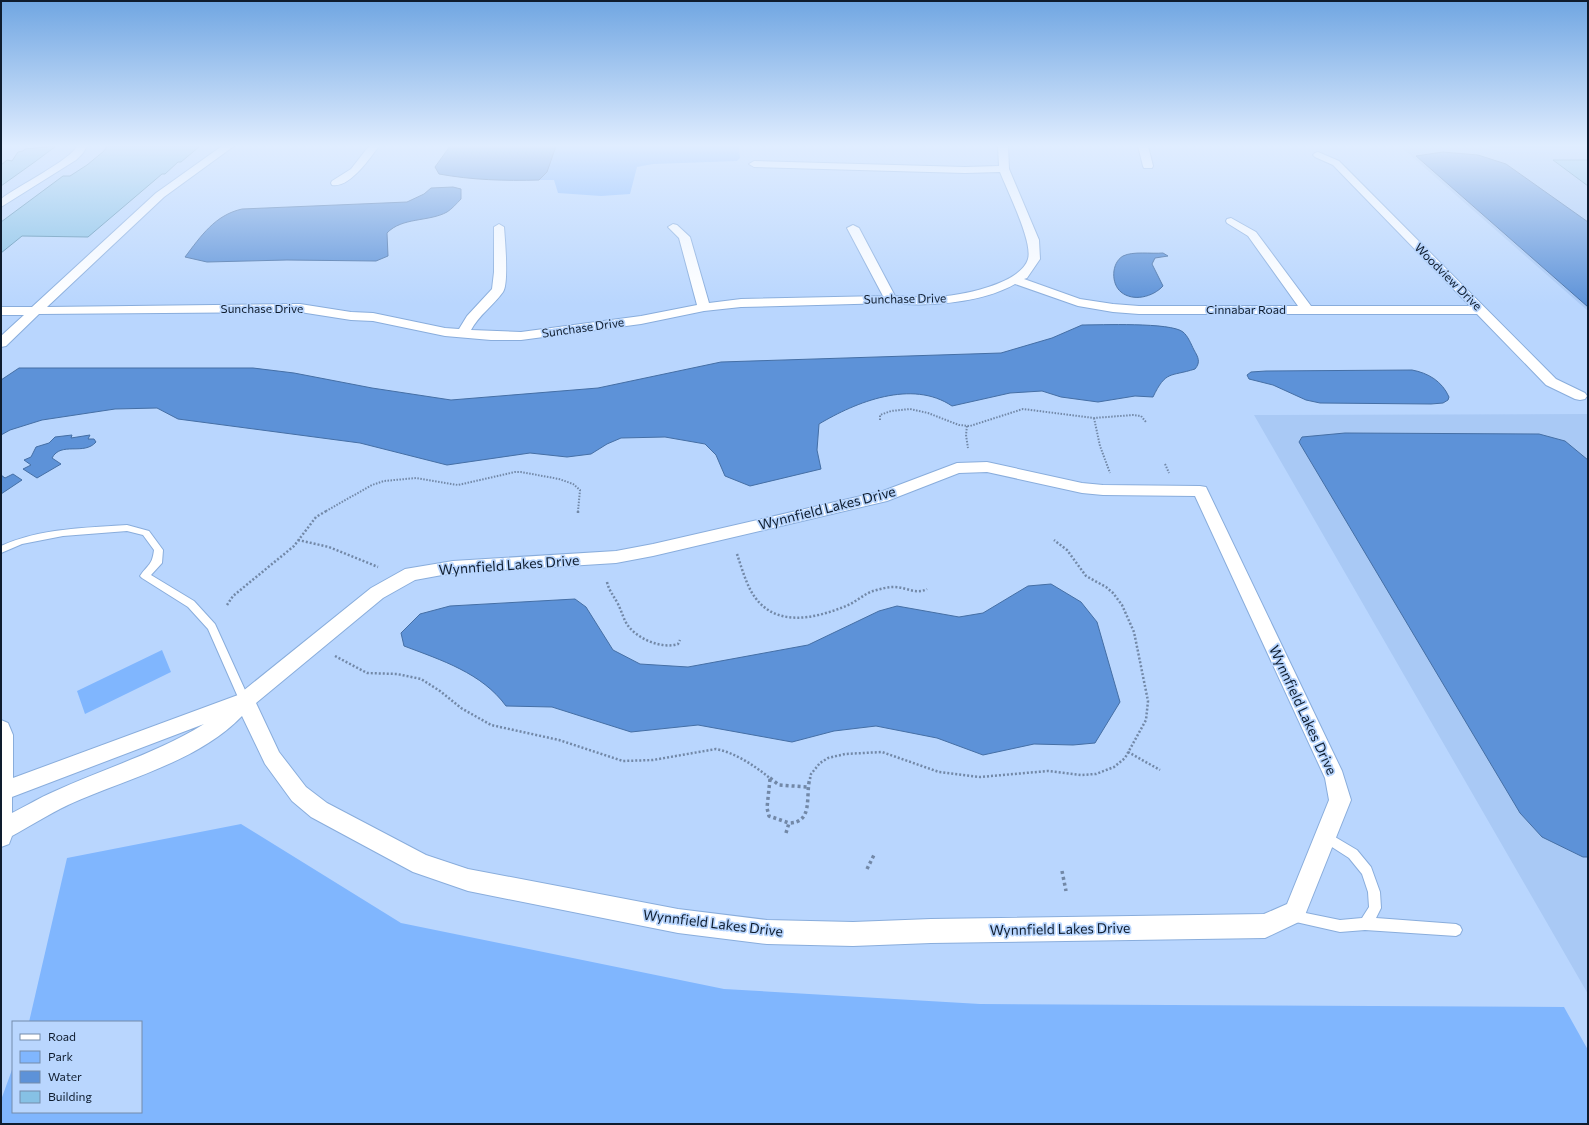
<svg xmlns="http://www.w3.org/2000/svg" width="1589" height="1125" font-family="Commissioner,sans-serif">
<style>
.built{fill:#a9c9f5}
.green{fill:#80b6fe}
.water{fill:#5d92d8;stroke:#456fa5}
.building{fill:#86c1e5;stroke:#4e87a8}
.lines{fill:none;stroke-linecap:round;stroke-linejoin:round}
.lane-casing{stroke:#89addc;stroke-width:2}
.street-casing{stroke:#89addc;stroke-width:2}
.path-far2{stroke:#7288a7;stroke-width:2;stroke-dasharray:1.5 1.5;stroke-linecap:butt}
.path-far1{stroke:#7288a7;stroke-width:2.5;stroke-dasharray:2 2;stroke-linecap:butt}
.path{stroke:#7288a7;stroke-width:3.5;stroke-dasharray:3 3;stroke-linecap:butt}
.lane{fill:#fff;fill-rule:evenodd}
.street{fill:#fff;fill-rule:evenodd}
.labels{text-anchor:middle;stroke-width:3.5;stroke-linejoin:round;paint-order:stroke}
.far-street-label{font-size:12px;fill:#0e1c2e;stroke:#b9d6fe}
.street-label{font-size:14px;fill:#0e1c2e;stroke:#b9d6fe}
</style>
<rect width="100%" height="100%" fill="#b9d6fe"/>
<path class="built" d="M 1400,146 L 1588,148 L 1588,311 Z
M 1588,414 L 1588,994 L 1254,415 Z"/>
<path class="green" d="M 556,146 L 739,146 L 740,158 L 737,161 L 653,164 L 637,167 L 630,194 L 601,196 L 558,193 L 554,180 L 539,180 L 547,172 Z
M 1487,146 L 1588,146 L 1588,148 L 1492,148 Z
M 162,650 L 171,672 L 85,714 L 77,691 Z
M 241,824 L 401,923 L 724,989 L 980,1004 L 1564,1007 L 1588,1050 L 1588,1124 L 1,1124 L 1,1100 L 13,1067 L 13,1112 L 141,1112 L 141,1022 L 29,1022 L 67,858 Z"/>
<path class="water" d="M 450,146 L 556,146 L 547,172 L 539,180 C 505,181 472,180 439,174 L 435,167 Z
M 1443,152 L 1478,155 L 1506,164 L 1588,222 L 1588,307 L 1416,156 Z
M 453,187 L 461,189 L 461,199 C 457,203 452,209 447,212 C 429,222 402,217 387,233 L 388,256 L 376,261 L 287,260 L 207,262 L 185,257 C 201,236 215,215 242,209 L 407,202 L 424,194 L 431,188 Z
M 1163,253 L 1168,256 L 1155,258 L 1152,264 L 1163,286 C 1153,297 1133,302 1121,292 C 1111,284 1111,263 1123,256 C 1133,251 1151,254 1163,253 Z
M 1082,325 C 1100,325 1171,322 1183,332 C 1188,336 1191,344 1194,350 C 1198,357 1201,362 1195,369 C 1170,377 1166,370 1153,397 L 1135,396 L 1098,402 L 1061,397 L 1042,391 L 1010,393 L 952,406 C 912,379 856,402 819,424 L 817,450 L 821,469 L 750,486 L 725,476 L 716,455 L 705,444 L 665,437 L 621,438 L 607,444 L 591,454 L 567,457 L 530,453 L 447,465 L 360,443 L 178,419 L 157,408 L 115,409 L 42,420 L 10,430 L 1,435 L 1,380 L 19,368 L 253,368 L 294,373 L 372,388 L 451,400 L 598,388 L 721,362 L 1001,353 L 1052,338 Z
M 1412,370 C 1428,373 1442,381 1449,397 L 1448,400 L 1443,403 L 1431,404 L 1320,403 L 1306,400 L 1273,385 L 1249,379 L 1247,375 L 1251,372 L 1266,371 Z
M 1345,433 L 1539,434 L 1565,441 L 1588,460 L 1588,857 L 1583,857 L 1542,837 L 1520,813 L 1299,442 L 1302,437 Z
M 72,435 L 71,438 L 90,435 L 88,439 L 94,439 L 96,442 C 84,456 61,441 52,458 L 61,464 L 37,478 L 23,469 L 31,465 L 24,460 L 31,457 L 36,447 L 49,443 L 55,437 Z
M 13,474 L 22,480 L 1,494 L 1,475 L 5,478 Z
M 1051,584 L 1081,602 L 1097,622 L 1120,702 L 1095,743 L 1073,745 L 1034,744 L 983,755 L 937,738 L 876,726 L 834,731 L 792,742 L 698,725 L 631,732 L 552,707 L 506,706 C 482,673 441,660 404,646 L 401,633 L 420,614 L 450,606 L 575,599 L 586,607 L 613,650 L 640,664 L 688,667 L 808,645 L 879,611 L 897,606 L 959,617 L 983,613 L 1028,586 Z"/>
<path class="building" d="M 56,146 L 36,161 L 1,186 L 1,165 L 7,160 L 12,161 L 18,152 L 23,151 L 25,149 Z
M 107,146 L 200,146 L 181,162 L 178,162 L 165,174 L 162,174 L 88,237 L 22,236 L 1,253 L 1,222 L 63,176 L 70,176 L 87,165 L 104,151 Z
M 1553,160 L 1588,160 L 1588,186 Z"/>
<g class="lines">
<defs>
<path id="lane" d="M 127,525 L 149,531 L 163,550 L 162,563 L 151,575 L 194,601 L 215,624 L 250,701 L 249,704 L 245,705 L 241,704 L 208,629 L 188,607 L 142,578 L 140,576 C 148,564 152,566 154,550 L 143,535 L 127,531 L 63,536 L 22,544 L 1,553 L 1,546 C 40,528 85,528 127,525 Z
M 1325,831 L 1357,850 L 1371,867 L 1380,892 L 1381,908 L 1376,918 L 1456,924 L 1460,926 L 1462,930 L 1460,934 L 1456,936 L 1365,930 L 1340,932 L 1287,920 L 1285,916 L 1287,912 L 1291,910 L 1340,920 L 1362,918 L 1369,907 L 1368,892 L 1362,874 L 1349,858 L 1321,840 L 1319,836 L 1321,832 Z"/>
<path id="street" d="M 77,146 L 87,146 L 83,153 L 76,160 L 1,207 L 1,199 C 16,187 72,159 77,146 Z
M 222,146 L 234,146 L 164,197 L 47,307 L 300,304 L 351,312 L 373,313 L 445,328 L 459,329 L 467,316 L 492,289 L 494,272 L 494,227 L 499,224 L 504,227 C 505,240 509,283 503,292 C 493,306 479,315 471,330 L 521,332 L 641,316 L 697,305 L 679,238 L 668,227 L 673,224 L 677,225 L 690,237 L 709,303 L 741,299 L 883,296 L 847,228 L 853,225 L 859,228 L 895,296 C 915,298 940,298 960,294 C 978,291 1022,280 1028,259 C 1033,242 1007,190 1000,172 L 965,173 L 754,167 L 749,164 L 754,161 L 965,167 L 999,166 L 998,146 L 1008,146 L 1009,169 L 1039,240 L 1040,259 L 1027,278 L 1024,279 L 1080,299 L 1113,304 L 1139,306 L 1298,306 L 1248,236 L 1227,223 L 1226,221 L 1227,219 L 1231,218 L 1256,232 L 1311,306 L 1470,306 L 1333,165 L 1315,157 L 1313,155 L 1315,153 L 1318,152 L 1339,161 L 1556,379 L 1585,393 L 1587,396 L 1585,399 L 1580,400 L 1575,399 L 1546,385 L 1477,314 L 1139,314 L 1113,312 L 1078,306 L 1015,284 C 982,303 928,307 891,303 L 741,307 L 704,311 L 641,324 L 521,340 L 491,340 L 445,336 L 373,321 L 351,320 L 300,312 L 39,314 L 6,346 L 1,347 L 1,336 L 24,315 L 1,315 L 1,307 L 32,307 L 156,193 Z
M 369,146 L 379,146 C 370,158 349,189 332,185 L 331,183 L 332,181 L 351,169 Z
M 1138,146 L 1148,146 L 1153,166 L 1152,168 L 1144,168 L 1143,166 Z
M 987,462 L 1082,483 L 1103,485 L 1200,486 L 1206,487 L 1342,771 L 1351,800 L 1303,920 L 1265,938 L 931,943 L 853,946 L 767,944 L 678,933 L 468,891 L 413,872 L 311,817 L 292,801 L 265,764 L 242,716 C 198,762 125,779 68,805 C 49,814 30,826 12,836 L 9,844 L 1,847 L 1,720 L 8,723 L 13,735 L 13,778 L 238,695 L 371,588 L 405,569 L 453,561 L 616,551 L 653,544 L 883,491 L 957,463 ZM 987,472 L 1082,493 L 1103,495 L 1195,496 L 1325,778 L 1329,800 L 1287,904 L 1264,914 L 931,919 L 853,922 L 767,920 L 678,909 L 468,869 L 426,855 L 327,803 L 306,787 L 279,752 L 256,703 L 383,598 L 415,580 L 453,573 L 616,563 L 653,556 L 887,501 L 959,473 ZM 204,724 C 157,753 103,769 53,792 C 39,798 26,806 12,813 L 12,797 Z"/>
</defs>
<use href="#lane" class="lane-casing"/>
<use href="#street" class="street-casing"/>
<path class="path-far2" d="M 1094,418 L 1100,446 L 1110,473
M 880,420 L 880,415 L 891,411 L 910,409 L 928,413 L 959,425 L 970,426 L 1023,409 L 1094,418 L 1133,415 L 1141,416 L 1146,422
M 967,426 L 966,435 L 968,448
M 1165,464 L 1169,473
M 326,511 L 372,485 L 384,481 L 416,478 L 458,485 L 515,472 L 521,472 L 559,479 L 573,484 L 580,490 L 578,511"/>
<path class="path-far1" d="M 578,513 L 578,510
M 298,540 L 329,547 L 378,567
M 737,554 C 741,566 745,580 751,591 C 772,629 814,619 846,606 C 856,602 864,594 873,591 C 880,589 887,587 894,587 C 906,587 916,595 927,589
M 607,582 C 609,591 614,596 618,604 C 622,612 624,621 629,627 C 640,640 662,649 678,644 L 680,640
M 227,605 L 233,596 L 294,546 L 316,517 L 328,510
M 335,656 L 367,673 L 397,674 L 421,679 L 440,691 L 461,708 L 491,725 L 559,740 L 623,761 L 653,760 L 716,749 C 736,753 755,766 771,779
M 1128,752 L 1160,770
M 810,779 L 811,774 L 820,763 L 828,758 L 845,754 L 882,752 L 939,772 L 980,777 L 1048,771 L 1081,775 L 1096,774 L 1114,767 L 1125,758 L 1146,720 L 1148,701 L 1134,632 L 1122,605 L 1113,593 L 1106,587 L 1086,576 L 1067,550 L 1054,540"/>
<path class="path" d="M 770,778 L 779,785 L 807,787
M 770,779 L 767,808 L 769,816 L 789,823
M 786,833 L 789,823 C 814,823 805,795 810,778
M 867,869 L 875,853
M 1062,871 L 1066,891"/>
<use href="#lane" class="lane"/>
<use href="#street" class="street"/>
</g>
<linearGradient id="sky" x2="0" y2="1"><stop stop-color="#70a6e2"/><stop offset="0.48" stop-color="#e0edff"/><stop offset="1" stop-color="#e0edff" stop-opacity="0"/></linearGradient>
<rect width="1589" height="304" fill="url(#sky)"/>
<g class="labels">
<g class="far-street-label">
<text transform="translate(1448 277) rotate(45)" y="4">Woodview Drive</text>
<text transform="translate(905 299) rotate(-1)" y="4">Sunchase Drive</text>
<text x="262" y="313">Sunchase Drive</text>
<text x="1246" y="314">Cinnabar Road</text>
<text transform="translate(583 328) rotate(-8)" y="4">Sunchase Drive</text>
</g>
<g class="street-label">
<text transform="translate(827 508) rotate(-14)" y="5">Wynnfield Lakes Drive</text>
<text transform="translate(509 565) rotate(-4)" y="5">Wynnfield Lakes Drive</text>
<text transform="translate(1303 710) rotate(65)" y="5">Wynnfield Lakes Drive</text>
<text transform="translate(713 923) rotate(7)" y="5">Wynnfield Lakes Drive</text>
<text transform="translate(1060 929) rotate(-1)" y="5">Wynnfield Lakes Drive</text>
</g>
</g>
<rect width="1589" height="1125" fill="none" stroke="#0e1c2e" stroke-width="4"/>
<rect x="12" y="1021" width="130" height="92" fill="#b9d6fe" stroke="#758cab"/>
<rect x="20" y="1034" width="20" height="6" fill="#ffffff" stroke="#758cab"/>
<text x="48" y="1041" font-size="12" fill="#0e1c2e">Road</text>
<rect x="20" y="1051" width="20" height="12" fill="#80b6fe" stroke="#758cab"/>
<text x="48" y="1061" font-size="12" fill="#0e1c2e">Park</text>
<rect x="20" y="1071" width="20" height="12" fill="#5d92d8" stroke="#758cab"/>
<text x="48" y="1081" font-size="12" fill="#0e1c2e">Water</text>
<rect x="20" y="1091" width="20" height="12" fill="#86c1e5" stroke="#758cab"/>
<text x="48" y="1101" font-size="12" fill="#0e1c2e">Building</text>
</svg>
